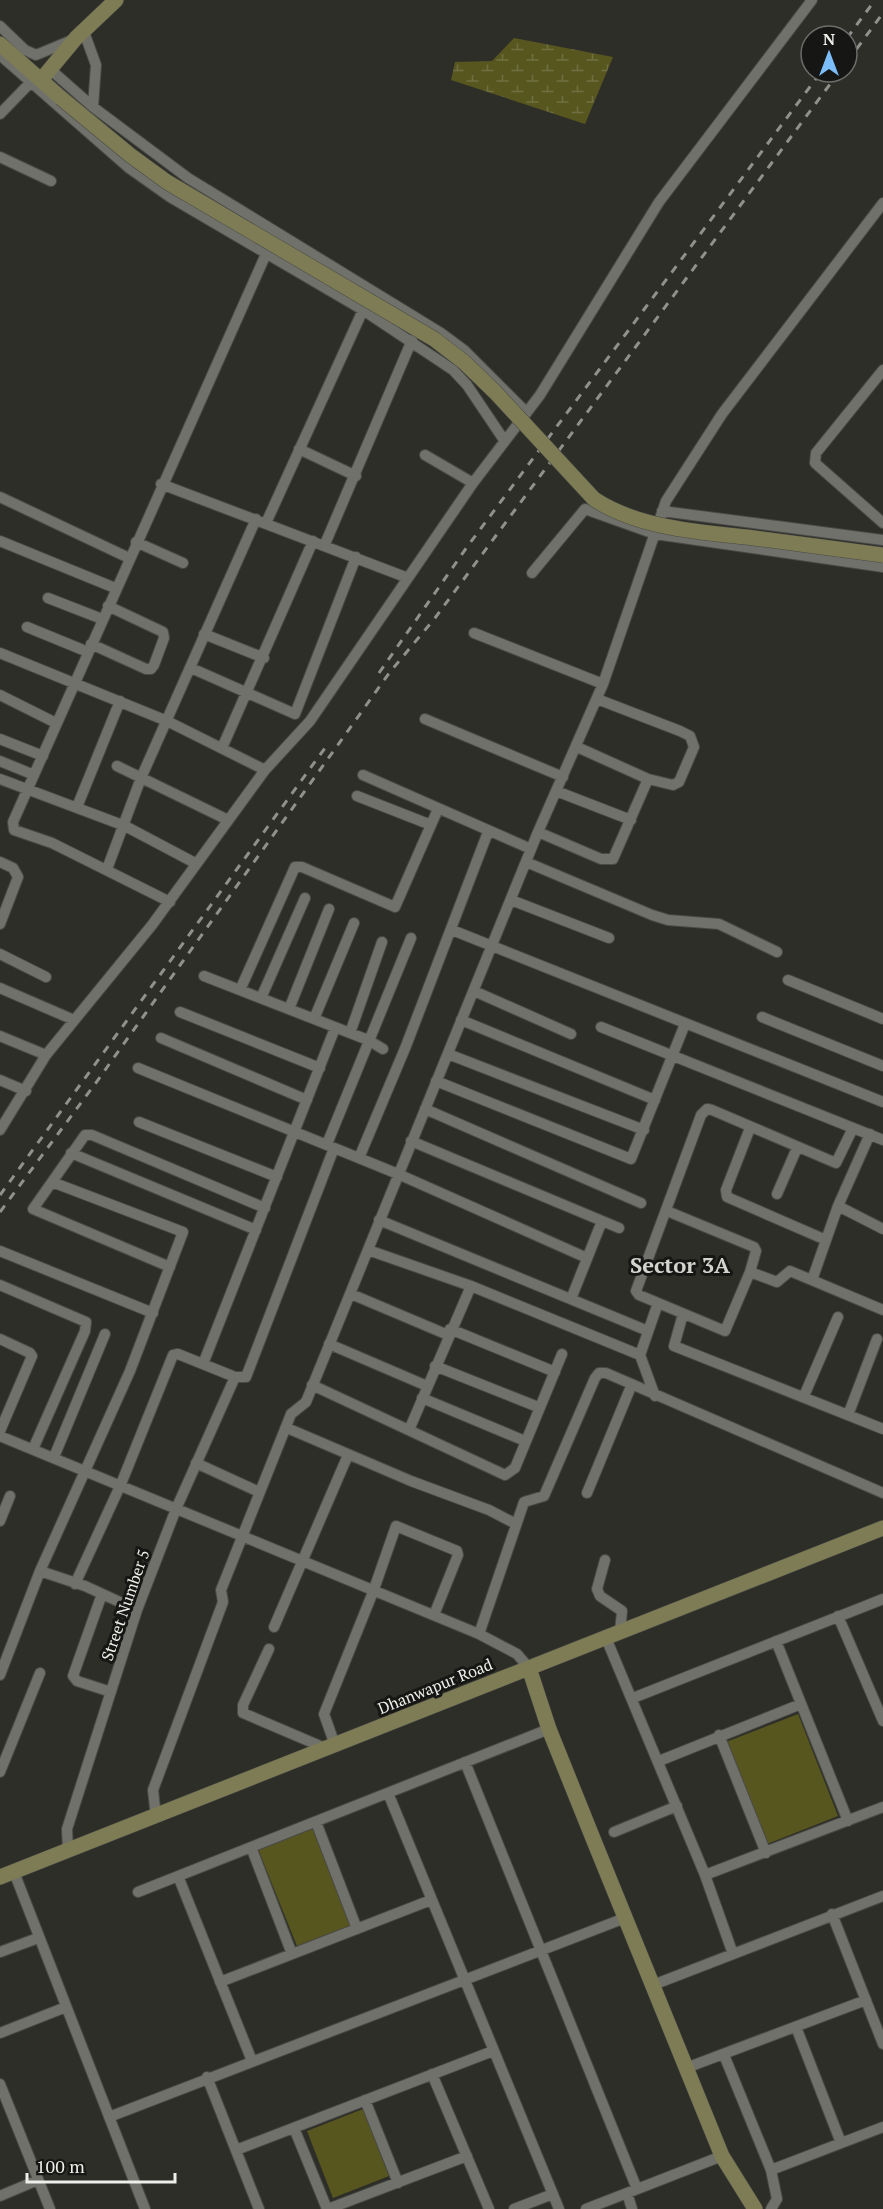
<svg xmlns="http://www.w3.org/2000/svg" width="883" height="2209" font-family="'PT Serif',serif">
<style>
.wetland{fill:url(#wetland-marsh)}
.park{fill:#58561f}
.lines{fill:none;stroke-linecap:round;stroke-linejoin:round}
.street-casing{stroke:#4a4a46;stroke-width:12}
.secondary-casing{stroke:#4a4a46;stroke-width:16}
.street{stroke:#71716c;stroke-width:10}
.secondary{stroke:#7d7c55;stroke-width:15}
.rail{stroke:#90908c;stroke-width:3;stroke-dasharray:8 8;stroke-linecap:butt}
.secondary-bridge-casing{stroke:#4a4a46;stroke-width:16;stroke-linecap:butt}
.secondary-bridge{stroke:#7d7c55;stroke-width:15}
.labels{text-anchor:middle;stroke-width:6;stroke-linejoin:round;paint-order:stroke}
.street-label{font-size:16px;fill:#eeeeeb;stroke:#161614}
.district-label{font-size:22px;font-weight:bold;fill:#d3d4ce;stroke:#161614}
</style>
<defs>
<pattern id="wetland-marsh" width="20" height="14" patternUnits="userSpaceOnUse" patternTransform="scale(1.5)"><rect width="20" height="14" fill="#58561f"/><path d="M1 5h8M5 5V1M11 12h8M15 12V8" fill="none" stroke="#706f40"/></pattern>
</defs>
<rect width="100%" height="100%" fill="#2e2e29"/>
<path class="wetland" d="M 514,38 L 613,57 L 585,124 L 451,80 L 455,62 L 492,61 Z"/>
<path class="park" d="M 798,1714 L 838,1816 L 767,1844 L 726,1742 Z
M 313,1828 L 352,1925 L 297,1946 L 258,1849 Z
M 363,2109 L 389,2176 L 333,2198 L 307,2131 Z"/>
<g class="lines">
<defs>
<path id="street" d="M 0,26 L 25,50 L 36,55 L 72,40
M 84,32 L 96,65 L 93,107
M 0,55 L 129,168 L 170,197 L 363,310 L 453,370 L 467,385 L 504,440
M 51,70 L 93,107 L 188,178 L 441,333 L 464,350 L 526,412
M 0,114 L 30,83
M 0,157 L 51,181
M 883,370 L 816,453 L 815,463 L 883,523
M 299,449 L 356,476
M 425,455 L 473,483
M 161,484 L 408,578
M 0,497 L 129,558
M 662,511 L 883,540
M 266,523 L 363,310
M 0,541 L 115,588
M 136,542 L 183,563
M 325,544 L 412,340
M 532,573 L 585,509 L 655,534 L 883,567
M 48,598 L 102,619
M 27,627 L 88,652
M 474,633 L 603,684
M 204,634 L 264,658
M 91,644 L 146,669 L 151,669 L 154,665 L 164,638 L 163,632 L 108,606
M 0,653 L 167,721 L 265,770
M 191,668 L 295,714 L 356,557
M 0,695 L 56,723
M 425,719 L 563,777
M 0,739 L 43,756
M 577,747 L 648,779 L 673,785 L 679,782 L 694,747 L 690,736 L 680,731 L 597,699
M 222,748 L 313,541
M 0,761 L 34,775
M 117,766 L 228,820
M 363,775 L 531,849
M 0,779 L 125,826 L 195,863
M 556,791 L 631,820
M 357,796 L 431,825
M 77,807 L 120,701
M 538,832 L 601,859 L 613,859 L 648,779
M 0,862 L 13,868 L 18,877 L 0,924
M 526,862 L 652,915 L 668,920 L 719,924 L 777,952
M 107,869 L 141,778 L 256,519
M 511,900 L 609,938
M 170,902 L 52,843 L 14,830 L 13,822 L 266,254
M 452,930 L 883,1102
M 0,954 L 46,977
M 204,976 L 368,1040 L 383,1049
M 788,980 L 883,1019
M 0,988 L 74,1020
M 240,990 L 295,867 L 302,867 L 395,907 L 438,809
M 474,991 L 571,1034
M 261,998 L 305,898
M 289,1009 L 329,909
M 180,1012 L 320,1068
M 762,1017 L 883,1066
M 314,1019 L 354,923
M 461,1020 L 655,1100
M 601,1027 L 883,1140
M 350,1033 L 382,942
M 0,1036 L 46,1055
M 161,1038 L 307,1100
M 448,1054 L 644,1130
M 138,1068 L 398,1174 L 587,1258
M 0,1080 L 26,1091
M 436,1081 L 631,1159 L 685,1024
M 425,1109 L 641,1203
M 139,1122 L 277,1177
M 750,1128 L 726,1190 L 727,1197 L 826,1240
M 0,1130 L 46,1055 L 152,925 L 265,770 L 310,721 L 473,483 L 540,395 L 659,202 L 812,0
M 411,1141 L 619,1228
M 327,1144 L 411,938
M 71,1153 L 256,1230
M 359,1158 L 406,1046 L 488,832
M 777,1194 L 797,1148
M 838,1206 L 883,1229
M 667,1211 L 754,1247 L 756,1251 L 750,1272 L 725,1331 L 639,1295 L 636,1291 L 701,1115 L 707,1109 L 712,1110 L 836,1163 L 853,1128
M 379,1220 L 648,1331
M 368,1250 L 471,1286 L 640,1355
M 0,1251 L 153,1313
M 170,1267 L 33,1209 L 85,1135 L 92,1135 L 265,1208
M 750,1272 L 777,1282 L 790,1271 L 883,1310
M 812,1280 L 838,1206 L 870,1134
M 0,1285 L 86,1322 L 85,1331 L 33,1449
M 351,1294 L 448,1335
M 571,1299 L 602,1221
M 683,1314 L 674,1346 L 883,1429
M 450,1329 L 555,1372
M 0,1339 L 30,1353 L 32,1356 L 0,1431
M 329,1344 L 427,1386
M 203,1364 L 335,1028
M 435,1366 L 538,1407
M 312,1385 L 505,1475 L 515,1468 L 562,1354
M 655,1396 L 640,1355 L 658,1303
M 804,1396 L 838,1317
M 422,1398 L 525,1441
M 848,1415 L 877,1339
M 287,1428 L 411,1481 L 489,1510 L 516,1524
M 409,1430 L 471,1286
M 0,1436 L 479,1634 L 517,1654 L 529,1668
M 54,1457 L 105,1334
M 196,1463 L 259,1492
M 587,1493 L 632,1384
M 0,1521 L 10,1496
M 605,1560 L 597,1589 L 600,1596 L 622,1611 L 620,1632
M 40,1571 L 85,1586 L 137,1610
M 75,1584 L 121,1484 L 173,1355 L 178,1354 L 235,1377 L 246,1377 L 334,1148
M 102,1594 L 73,1676 L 77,1681 L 111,1692
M 838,1616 L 883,1721
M 274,1627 L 348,1455
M 479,1634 L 524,1502 L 544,1496 L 595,1378 L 599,1373 L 606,1373 L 883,1493
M 606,1638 L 705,1875 L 733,1954
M 776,1641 L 848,1821
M 269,1649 L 243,1705 L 243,1713 L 325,1748
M 0,1675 L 40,1571 L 130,1371 L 183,1232 L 52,1182
M 633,1698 L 883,1599
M 719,1735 L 766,1853
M 335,1745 L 324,1714 L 373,1592 L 396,1526 L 457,1551 L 458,1555 L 434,1615
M 659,1761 L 801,1704
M 465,1762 L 637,2189
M 0,1772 L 40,1673
M 388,1793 L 559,2209
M 156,1817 L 153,1790 L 223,1602 L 221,1590 L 291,1414 L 306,1402 L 538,832 L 603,684 L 666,501 L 722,414 L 883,203
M 316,1822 L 357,1929
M 614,1832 L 677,1806
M 251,1847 L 292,1954
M 68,1850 L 67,1829 L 137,1610 L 176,1509 L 235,1377
M 14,1872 L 145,2209
M 705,1875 L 883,1807
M 178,1876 L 252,2061
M 138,1892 L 549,1729
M 832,1914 L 883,2044
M 0,1952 L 38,1938
M 220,1982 L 431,1900
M 653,1985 L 883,1896
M 796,2027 L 841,2143
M 0,2033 L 66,2007
M 724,2055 L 771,2170 L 777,2199 L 771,2209
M 686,2068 L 866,2000
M 432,2074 L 489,2209
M 207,2077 L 259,2209
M 0,2084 L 50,2209
M 365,2100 L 398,2183
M 109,2117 L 625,1918
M 294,2128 L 327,2209
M 236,2150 L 493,2051
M 771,2170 L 883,2127
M 627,2193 L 632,2209
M 0,2196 L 38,2180
M 328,2209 L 467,2156
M 514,2209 L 553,2194
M 586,2209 L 722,2156"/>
<path id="secondary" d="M 0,44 L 61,98
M 41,80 L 76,38 L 116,0
M 529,1668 L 549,1729 L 594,1841 L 722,2156 L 755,2209
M 0,1877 L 883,1528"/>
</defs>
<use href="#street" class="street-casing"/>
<use href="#secondary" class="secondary-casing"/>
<use href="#street" class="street"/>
<use href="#secondary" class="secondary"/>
<path class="rail" d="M 847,38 L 875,0
M 847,62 L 883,13
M 379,673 L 467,547 L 821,72
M 0,1195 L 325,748
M 0,1212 L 95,1084 L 390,672 L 435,618 L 839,72"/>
<defs>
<path id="secondary-bridge" d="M 61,98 L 130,155 L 167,182 L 434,339 L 464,362 L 495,392 L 594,499 C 639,529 702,532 754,538 C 797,544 840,549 883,555"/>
</defs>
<use href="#secondary-bridge" class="secondary-bridge-casing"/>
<use href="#secondary-bridge" class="secondary-bridge"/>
</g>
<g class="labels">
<g class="street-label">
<text transform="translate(125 1605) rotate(-71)" y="6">Street Number 5</text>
<text transform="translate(435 1686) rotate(-22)" y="6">Dhanwapur Road</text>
</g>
<g class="district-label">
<text x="680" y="1273">Sector 3A</text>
</g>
</g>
<g transform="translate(829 54)"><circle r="28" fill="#161614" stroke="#6c6c6a" stroke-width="1.5"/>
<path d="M0-4.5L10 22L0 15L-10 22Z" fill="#7cbef9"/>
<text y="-9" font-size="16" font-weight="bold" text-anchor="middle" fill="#eeeeeb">N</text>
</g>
<path d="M27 2173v9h148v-9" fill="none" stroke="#eeeeeb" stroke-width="3"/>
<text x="36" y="2173" font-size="18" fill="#eeeeeb" stroke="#161614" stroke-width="4.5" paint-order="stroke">100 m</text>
</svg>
